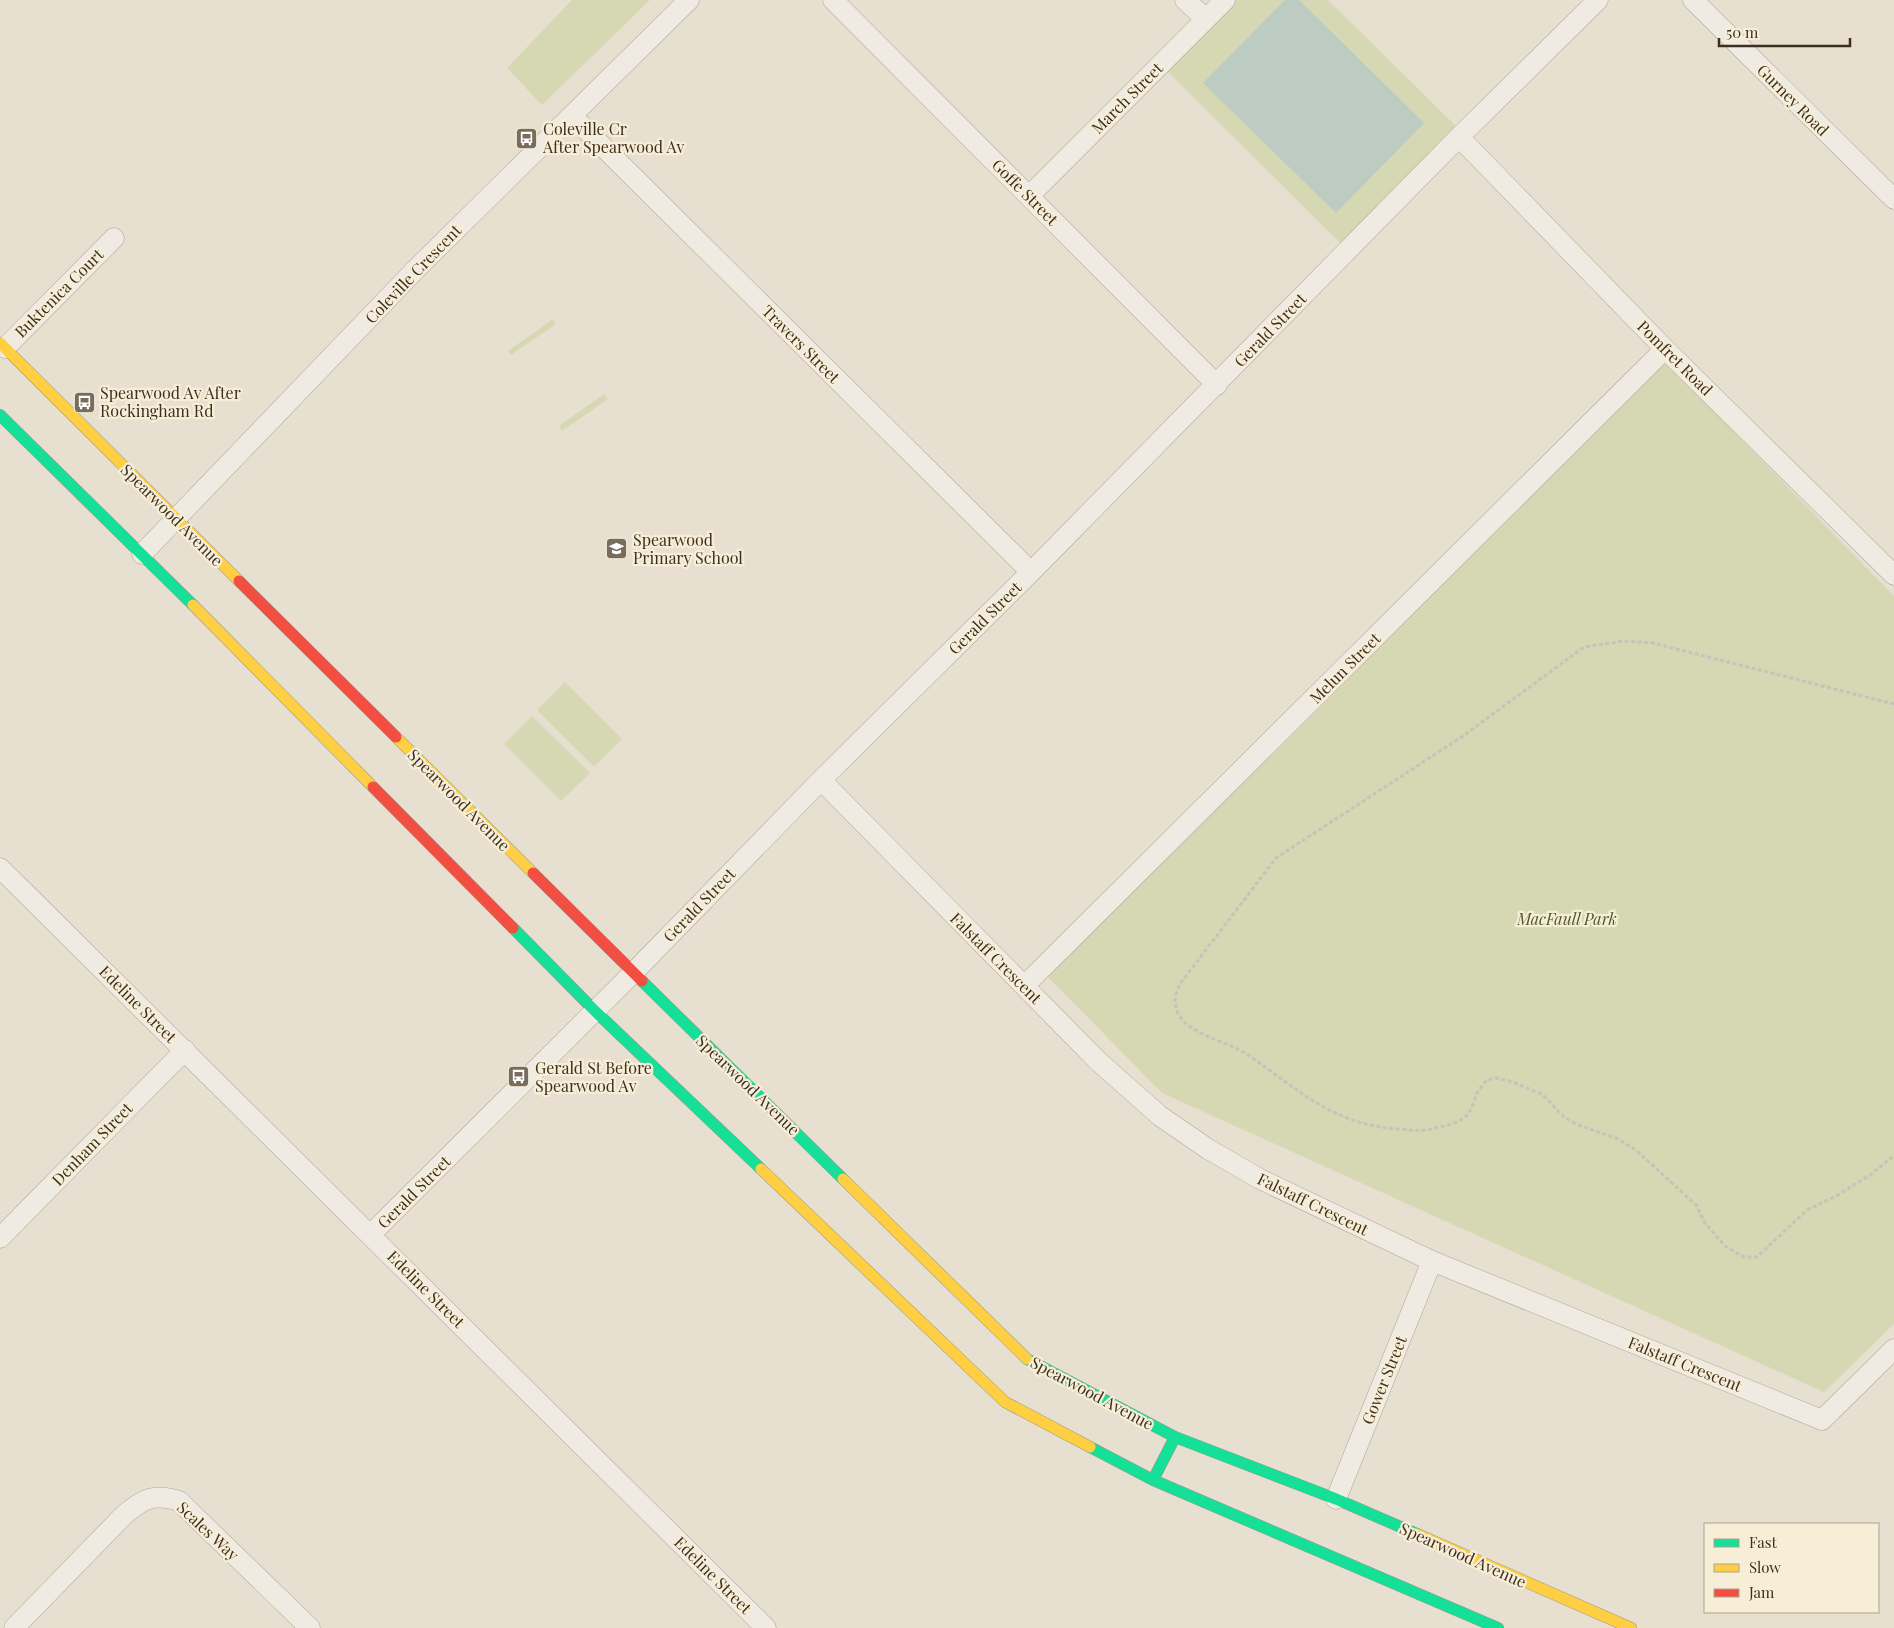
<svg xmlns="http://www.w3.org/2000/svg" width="1894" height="1628" font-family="'Playfair Display',serif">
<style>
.green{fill:#d6d7b3}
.water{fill:#bcccc2}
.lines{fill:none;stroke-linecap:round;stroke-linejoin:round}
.street-casing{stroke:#ada599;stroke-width:21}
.fast-casing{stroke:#9c958a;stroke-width:12}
.slow-casing{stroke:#9c958a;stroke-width:12}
.jam-casing{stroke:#9c958a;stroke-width:12}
.path{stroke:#c8c2b9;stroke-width:3;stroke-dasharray:4 2.5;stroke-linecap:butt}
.street{stroke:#efebe3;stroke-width:20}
.fast{stroke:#16e098;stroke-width:11}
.slow{stroke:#ffcf43;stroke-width:11}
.jam{stroke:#f24e42;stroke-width:11}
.labels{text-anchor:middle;stroke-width:4.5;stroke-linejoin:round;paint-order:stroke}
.street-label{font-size:16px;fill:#3d2e20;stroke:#f7eed8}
.poi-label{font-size:16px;fill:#3d2e20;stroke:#f7eed8;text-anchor:start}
.park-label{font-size:16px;font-style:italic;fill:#4d5a26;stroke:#f7eed8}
</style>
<rect width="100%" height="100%" fill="#e7e0d1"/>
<path class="green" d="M 572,0 L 650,0 L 542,105 L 507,68 Z
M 1235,0 L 1328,0 L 1459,129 L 1342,245 L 1166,70 Z
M 553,319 L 556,324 L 511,355 L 508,351 Z
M 1663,359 L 1894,596 L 1894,1324 L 1824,1392 L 1162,1093 L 1048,977 Z
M 604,394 L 608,399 L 562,431 L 559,426 Z
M 565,682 L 622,739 L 594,767 L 537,710 Z
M 532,716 L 590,773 L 561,801 L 504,744 Z"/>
<path class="water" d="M 1285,0 L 1299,0 L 1424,123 L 1336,213 L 1203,83 Z"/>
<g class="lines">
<defs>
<path id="street" d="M 833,0 L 1217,385
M 1185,0 L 1206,19
M 1693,0 L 1894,199
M 572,116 L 1031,572
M 1459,137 L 1665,349 L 1894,575
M 1029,196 L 1225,0
M 5,348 L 114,238
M 142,554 L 416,269 L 689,0
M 821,780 L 1099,1062 L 1160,1116 L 1208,1149 L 1260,1179 L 1432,1261 L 1822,1420 L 1894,1349
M 0,868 L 766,1628
M 1024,986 L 1665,349
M 371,1234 L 633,973 L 821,780 L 1031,572 L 1459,137 L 1598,0
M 0,1238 L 185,1050
M 1336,1499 L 1432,1261
M 14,1628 L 124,1515 C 143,1499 153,1493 179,1501 L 310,1628"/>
<path id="fast" d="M 0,415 L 193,605
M 513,928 L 595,1011 L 761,1169
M 642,981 L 843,1179
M 1027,1359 L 1175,1437 L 1336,1499 L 1417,1534
M 1090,1447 L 1153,1480 L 1498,1628
M 1153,1480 L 1175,1437"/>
<path id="slow" d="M 0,343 L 239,581
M 193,605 L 373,787
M 396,737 L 533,873
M 761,1169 L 1005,1402 L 1090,1447
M 843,1179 L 1027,1359
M 1417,1534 L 1631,1628"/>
<path id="jam" d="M 239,581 L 396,737
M 373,787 L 513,928
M 533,873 L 642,981"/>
</defs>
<use href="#street" class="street-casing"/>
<use href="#fast" class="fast-casing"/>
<use href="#slow" class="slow-casing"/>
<use href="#jam" class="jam-casing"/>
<path class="path" d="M 1894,704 L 1653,643 L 1623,641 L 1584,647 L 1463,736 L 1276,858 L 1180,984 C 1174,996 1172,1007 1182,1019 C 1198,1038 1228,1041 1248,1055 C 1298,1089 1333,1125 1398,1129 C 1411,1130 1422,1132 1435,1128 C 1445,1126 1459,1123 1466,1116 C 1472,1110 1473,1103 1476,1096 C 1478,1090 1483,1085 1487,1080 L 1497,1078 L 1513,1082 L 1543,1095 L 1564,1117 L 1578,1125 L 1616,1138 L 1636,1150 L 1696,1205 L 1705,1223 L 1725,1246 L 1744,1257 L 1757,1257 L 1807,1210 L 1836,1196 L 1870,1175 L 1894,1156"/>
<use href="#street" class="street"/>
<use href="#fast" class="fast"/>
<use href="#slow" class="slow"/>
<use href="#jam" class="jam"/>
</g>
<defs>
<symbol id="bus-square" viewBox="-11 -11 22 22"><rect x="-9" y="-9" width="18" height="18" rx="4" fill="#786c5e" stroke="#f7eed8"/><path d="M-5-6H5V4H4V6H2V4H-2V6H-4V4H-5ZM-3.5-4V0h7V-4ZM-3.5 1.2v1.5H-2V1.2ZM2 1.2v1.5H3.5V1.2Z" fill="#fff"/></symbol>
<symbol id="school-square" viewBox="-11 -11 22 22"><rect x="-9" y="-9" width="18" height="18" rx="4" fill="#786c5e" stroke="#f7eed8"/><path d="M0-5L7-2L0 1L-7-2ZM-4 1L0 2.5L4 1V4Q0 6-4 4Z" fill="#fff"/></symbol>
</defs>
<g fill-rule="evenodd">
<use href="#bus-square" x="514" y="126" width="25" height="25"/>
<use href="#bus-square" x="72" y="390" width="25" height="25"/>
<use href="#school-square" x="604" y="536" width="25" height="25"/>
<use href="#bus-square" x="506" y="1064" width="25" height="25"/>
</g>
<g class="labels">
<g class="street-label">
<text transform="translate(1127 98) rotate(-45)" y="6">March Street</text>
<text transform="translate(1793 100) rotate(45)" y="6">Gurney Road</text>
<text transform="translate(1025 192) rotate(45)" y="6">Goffe Street</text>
<text transform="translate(413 274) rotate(-46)" y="6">Coleville Crescent</text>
<text transform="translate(59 293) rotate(-45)" y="6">Buktenica Court</text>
<text transform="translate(1270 330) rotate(-46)" y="6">Gerald Street</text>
<text transform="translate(801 344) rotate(45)" y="6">Travers Street</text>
<text transform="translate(1675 358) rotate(45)" y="6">Pomfret Road</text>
<text transform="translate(172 515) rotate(45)" y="6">Spearwood Avenue</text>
<text transform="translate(985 618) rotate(-45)" y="6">Gerald Street</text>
<text transform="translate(1345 668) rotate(-45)" y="6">Melun Street</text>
<text transform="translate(459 800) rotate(45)" y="6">Spearwood Avenue</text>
<text transform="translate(699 905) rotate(-46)" y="6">Gerald Street</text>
<text transform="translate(996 958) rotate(45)" y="6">Falstaff Crescent</text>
<text transform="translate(138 1004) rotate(45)" y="6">Edeline Street</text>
<text transform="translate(748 1085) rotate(44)" y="6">Spearwood Avenue</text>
<text transform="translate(92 1144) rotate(-46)" y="6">Denham Street</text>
<text transform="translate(414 1192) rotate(-45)" y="6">Gerald Street</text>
<text transform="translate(1313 1204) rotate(26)" y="6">Falstaff Crescent</text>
<text transform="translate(426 1289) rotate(45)" y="6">Edeline Street</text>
<text transform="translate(1685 1364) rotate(22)" y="6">Falstaff Crescent</text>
<text transform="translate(1384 1380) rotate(-68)" y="6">Gower Street</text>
<text transform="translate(1092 1393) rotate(28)" y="6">Spearwood Avenue</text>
<text transform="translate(208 1531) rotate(43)" y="6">Scales Way</text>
<text transform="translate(1463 1555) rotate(24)" y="6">Spearwood Avenue</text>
<text transform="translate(713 1575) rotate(45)" y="6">Edeline Street</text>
</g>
<g class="poi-label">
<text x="543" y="135">Coleville Cr<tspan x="543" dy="18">After Spearwood Av</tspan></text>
<text x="100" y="399">Spearwood Av After<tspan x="100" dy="18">Rockingham Rd</tspan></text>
<text x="633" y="546">Spearwood<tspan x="633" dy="18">Primary School</tspan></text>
<text x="535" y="1074">Gerald St Before<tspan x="535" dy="18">Spearwood Av</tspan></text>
</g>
<g class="park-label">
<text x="1567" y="925">MacFaull Park</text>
</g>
</g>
<rect x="1704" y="1523" width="175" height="90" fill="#f7eed8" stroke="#ada18e"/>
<rect x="1714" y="1539" width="25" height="8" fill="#16e098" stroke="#ada18e"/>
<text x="1749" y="1548" font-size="15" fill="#3d2e20">Fast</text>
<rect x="1714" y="1564" width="25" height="8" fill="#ffcf43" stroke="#ada18e"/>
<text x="1749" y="1573" font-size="15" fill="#3d2e20">Slow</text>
<rect x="1714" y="1589" width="25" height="8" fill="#f24e42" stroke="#ada18e"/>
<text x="1749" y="1598" font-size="15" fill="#3d2e20">Jam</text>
<path d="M1719 38v8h131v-8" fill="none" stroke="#3d2e20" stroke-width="2.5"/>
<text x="1726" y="38" font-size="15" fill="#3d2e20" stroke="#f7eed8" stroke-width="4" paint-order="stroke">50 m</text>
</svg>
